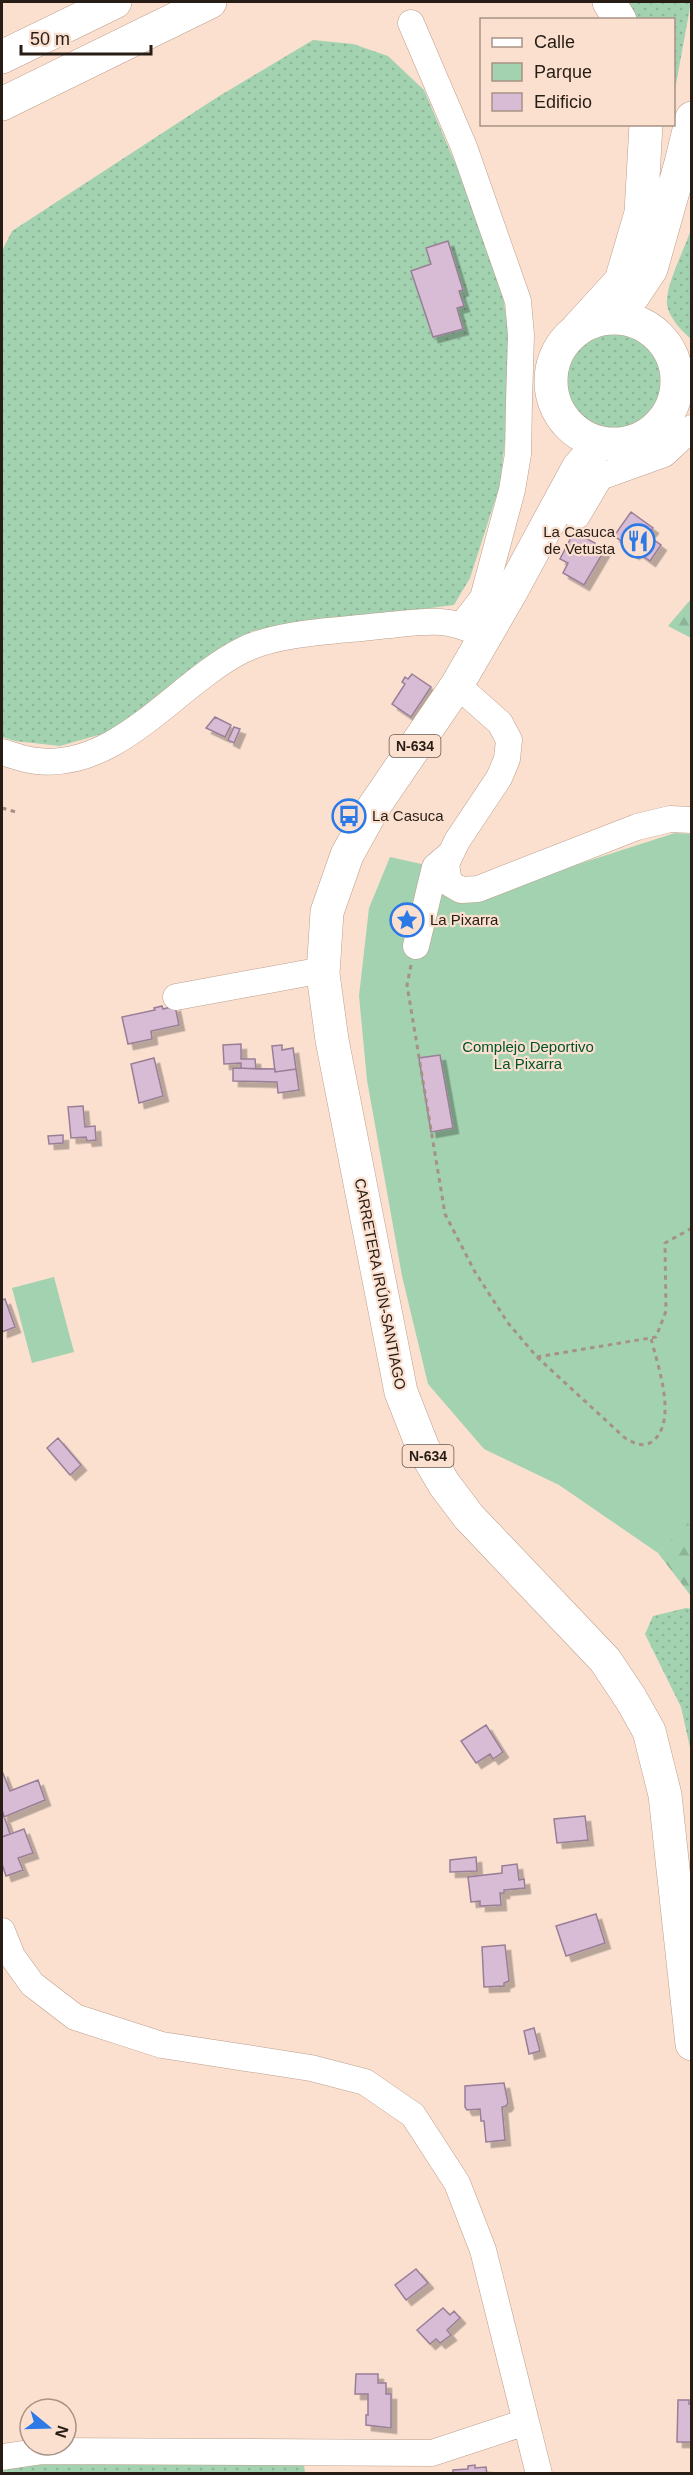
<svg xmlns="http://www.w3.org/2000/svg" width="693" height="2475" font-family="Helvetica,sans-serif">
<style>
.grass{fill:url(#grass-dots)}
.forest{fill:url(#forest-firs)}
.park{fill:#a2d2b0}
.building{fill:#d8bcd5;stroke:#987f96;stroke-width:1.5;filter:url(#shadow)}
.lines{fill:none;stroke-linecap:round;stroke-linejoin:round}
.minor-casing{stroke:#bd9e8b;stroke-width:27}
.highway-casing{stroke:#bd9e8b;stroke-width:34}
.path{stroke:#a69185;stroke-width:3;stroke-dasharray:4.5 4.5;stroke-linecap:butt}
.minor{stroke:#fff;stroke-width:26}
.highway{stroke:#fff;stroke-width:33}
.labels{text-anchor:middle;stroke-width:4.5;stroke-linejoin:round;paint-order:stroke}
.shield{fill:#fbe0d0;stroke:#67584d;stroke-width:1.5}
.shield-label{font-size:14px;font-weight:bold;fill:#281d15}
.poi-label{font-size:15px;fill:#281d15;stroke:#fbe0d0;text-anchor:start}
.park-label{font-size:15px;fill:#00542a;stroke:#fbe0d0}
.street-label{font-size:15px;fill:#281d15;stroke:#fbe0d0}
</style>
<defs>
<pattern id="grass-dots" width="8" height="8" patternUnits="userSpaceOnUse" patternTransform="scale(1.5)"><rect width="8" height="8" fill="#a2d2b0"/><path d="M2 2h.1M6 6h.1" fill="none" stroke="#8cb496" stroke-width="1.8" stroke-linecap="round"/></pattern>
<pattern id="forest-firs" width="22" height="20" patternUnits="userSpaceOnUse" patternTransform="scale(1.5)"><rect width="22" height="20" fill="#a2d2b0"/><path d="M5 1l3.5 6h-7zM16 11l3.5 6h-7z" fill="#8cb496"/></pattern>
<filter id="shadow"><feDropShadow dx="5.5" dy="5.5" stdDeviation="0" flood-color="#0004"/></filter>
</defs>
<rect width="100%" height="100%" fill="#fbe0d0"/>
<path class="grass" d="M 623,2 L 691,2 L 674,95 L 674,20 L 634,19 Z
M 313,40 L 353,44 L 388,56 L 424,90 L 471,200 L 501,282 L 508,330 L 511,388 L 500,485 L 470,578 L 454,605 L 252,631 L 216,653 L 109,732 L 60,746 L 15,741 L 2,737 L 2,251 L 12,231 L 216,98 Z
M 691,229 L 691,339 C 682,331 669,318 667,305 C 665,285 685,249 691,229 Z
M563 379a50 50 0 1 1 100 0a50 50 0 1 1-100 0Z
M 686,1608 L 692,1609 L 691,1752 L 681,1707 L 645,1634 L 653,1616 Z
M 303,2457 L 305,2473 L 2,2474 L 2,2461 Z"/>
<path class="forest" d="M 691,599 L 691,638 L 668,626 Z
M 691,1519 L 691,1596 L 658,1553 Z"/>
<path class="park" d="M 675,833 L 691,834 L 692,1519 L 658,1553 L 559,1485 L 484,1449 L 428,1384 L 402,1276 L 367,1080 L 359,996 L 369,908 L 390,857 L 435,867 L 448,898 L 458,903 Z
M 54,1277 L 74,1352 L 32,1363 L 12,1288 Z"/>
<path class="building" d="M 448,241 L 463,290 L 459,291 L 464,306 L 457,308 L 463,329 L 433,337 L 411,271 L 431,264 L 426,248 Z
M 631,512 L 653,528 L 647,535 L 661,545 L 650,561 L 636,551 L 634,554 L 625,548 L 627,545 L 614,536 Z
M 574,532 L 595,543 L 594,546 L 604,551 L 584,585 L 563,573 L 568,563 L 560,559 Z
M 412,674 L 431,687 L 411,717 L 392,704 L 405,684 L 402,682 L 405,677 L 408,679 Z
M 215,717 L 231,725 L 225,737 L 206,728 Z
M 234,727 L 240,729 L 234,743 L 228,740 Z
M 162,1006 L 163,1009 L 175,1006 L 179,1025 L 151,1031 L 152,1039 L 128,1044 L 122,1017 L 155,1010 L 154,1008 Z
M 241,1044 L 241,1059 L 255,1059 L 256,1069 L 241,1068 L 241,1063 L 224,1064 L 223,1045 Z
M 282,1045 L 282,1050 L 293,1048 L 296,1069 L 275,1072 L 272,1046 Z
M 440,1055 L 453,1128 L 431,1132 L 419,1058 Z
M 154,1058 L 163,1096 L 139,1103 L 131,1064 Z
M 233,1068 L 275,1069 L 275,1072 L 296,1069 L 299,1090 L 278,1093 L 277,1082 L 233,1081 Z
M 83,1106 L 85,1127 L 95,1126 L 96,1140 L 87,1141 L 86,1137 L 71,1138 L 68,1107 Z
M 63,1135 L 63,1143 L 49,1144 L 48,1136 Z
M 5,1299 L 15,1327 L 2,1332 L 2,1300 Z
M 58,1438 L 81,1465 L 70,1475 L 47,1448 Z
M 486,1725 L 503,1752 L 493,1759 L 490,1754 L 476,1763 L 461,1741 Z
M 2,1771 L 10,1791 L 38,1780 L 45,1800 L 4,1817 L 2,1810 Z
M 2,1810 L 10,1834 L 2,1837 Z
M 585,1816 L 588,1840 L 557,1843 L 554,1819 Z
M 24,1829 L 33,1853 L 18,1858 L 23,1870 L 6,1876 L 2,1864 L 2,1837 Z
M 476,1857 L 477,1871 L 450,1872 L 450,1860 Z
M 517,1864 L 519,1880 L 524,1879 L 525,1888 L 504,1890 L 504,1893 L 500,1893 L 501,1905 L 480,1906 L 480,1901 L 471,1902 L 468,1877 L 502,1873 L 502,1866 Z
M 596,1914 L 605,1943 L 566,1956 L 556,1926 Z
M 505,1945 L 509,1981 L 504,1983 L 504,1986 L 484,1987 L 482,1947 Z
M 534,2028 L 540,2051 L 529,2054 L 524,2031 Z
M 504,2083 L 508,2103 L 506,2106 L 502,2107 L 505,2140 L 486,2142 L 484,2121 L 481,2121 L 480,2109 L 467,2110 L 465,2107 L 465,2086 Z
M 416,2269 L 428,2283 L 406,2300 L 395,2285 Z
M 443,2308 L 450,2315 L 454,2311 L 460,2318 L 447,2330 L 451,2335 L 440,2343 L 436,2339 L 430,2344 L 417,2330 Z
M 356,2374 L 378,2374 L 378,2383 L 386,2383 L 386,2394 L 391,2394 L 391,2428 L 366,2425 L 366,2415 L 368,2415 L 368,2394 L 355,2394 Z
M 678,2400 L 689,2400 L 689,2404 L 692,2404 L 692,2442 L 677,2442 Z
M 475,2465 L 475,2468 L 486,2467 L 487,2474 L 453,2474 L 453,2470 L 468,2469 L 468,2466 Z"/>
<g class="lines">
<defs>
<path id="minor" d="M 411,23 L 464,147 L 518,301 L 521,335 L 519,402 L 518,454 L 512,490 L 483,598 L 462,625
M 677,380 L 692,374
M 577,516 L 600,477 L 664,454 L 692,428
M 457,685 L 500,723 L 509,740 L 507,759 L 499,778 L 457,841 L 446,864 L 449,883 L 461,890 L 478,889 L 637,827 L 670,819 L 692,820
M 2,752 C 13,755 25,760 37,761 C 118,770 175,685 241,651 C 277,632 339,631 380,626 C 415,623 445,615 477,633
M 416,946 L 435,867 L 449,855
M 176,997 L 323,970
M 2,1931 L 12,1956 L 32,1984 L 75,2017 L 162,2045 L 311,2068 L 365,2082 L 413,2115 L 457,2183 L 483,2250 L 539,2474
M 2,2457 L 43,2451 L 432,2453 L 526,2422"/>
<path id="highway" d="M 609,2 L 620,20
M 2,57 L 115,2
M 2,104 L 210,2
M 619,310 L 633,296 L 651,269 L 681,163 L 692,118
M551 381a63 63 0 1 1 126 0a63 63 0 1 1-126 0Z
M 578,328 L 621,281 L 641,213 L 646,124
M 600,443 L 578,468 L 512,590 L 457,685 L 373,808 L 347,855 L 327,912 L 323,974 L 332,1040 L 401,1392 L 423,1448 L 444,1484 L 469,1517 L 605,1660 L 631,1699 L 649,1731 L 665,1795 L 692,2044"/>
</defs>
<use href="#minor" class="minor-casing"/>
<use href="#highway" class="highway-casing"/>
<path class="path" d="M 2,808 L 16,812
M 411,965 L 407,985 L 445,1214 L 475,1272 L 508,1323 L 537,1357 L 656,1337 L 666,1311 L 665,1243 L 692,1228
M 537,1357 L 625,1438 C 635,1444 646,1449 655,1439 C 677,1417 657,1364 651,1338"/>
<use href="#minor" class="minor"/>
<use href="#highway" class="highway"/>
</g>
<defs>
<symbol id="restaurant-ring" viewBox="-11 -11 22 22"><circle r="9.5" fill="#fbe0d0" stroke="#2d7ae6" stroke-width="1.5"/><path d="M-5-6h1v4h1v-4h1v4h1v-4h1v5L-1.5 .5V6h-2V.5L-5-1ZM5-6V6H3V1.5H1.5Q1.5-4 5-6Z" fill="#2d7ae6"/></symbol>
<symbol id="bus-ring" viewBox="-11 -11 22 22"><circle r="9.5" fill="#fbe0d0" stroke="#2d7ae6" stroke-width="1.5"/><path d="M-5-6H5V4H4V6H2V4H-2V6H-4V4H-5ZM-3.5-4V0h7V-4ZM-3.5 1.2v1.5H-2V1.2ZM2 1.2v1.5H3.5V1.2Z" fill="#2d7ae6"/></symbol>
<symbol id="sight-ring" viewBox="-11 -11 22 22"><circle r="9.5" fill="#fbe0d0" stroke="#2d7ae6" stroke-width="1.5"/><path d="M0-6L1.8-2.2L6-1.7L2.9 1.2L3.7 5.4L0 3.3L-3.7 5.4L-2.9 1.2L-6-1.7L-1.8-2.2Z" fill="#2d7ae6"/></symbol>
</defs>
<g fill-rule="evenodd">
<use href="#restaurant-ring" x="619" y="522" width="38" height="38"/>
<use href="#bus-ring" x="330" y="797" width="38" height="38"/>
<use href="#sight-ring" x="388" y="901" width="38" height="38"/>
</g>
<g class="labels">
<g class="shield">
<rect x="389.5" y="735" width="51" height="22" rx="4.5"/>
<rect x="402.5" y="1445" width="51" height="22" rx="4.5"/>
</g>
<g class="shield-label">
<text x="415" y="751">N-634</text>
<text x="428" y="1461">N-634</text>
</g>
<g class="poi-label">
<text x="615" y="537" text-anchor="end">La Casuca<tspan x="615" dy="17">de Vetusta</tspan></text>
<text x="372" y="821">La Casuca</text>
<text x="430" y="925">La Pixarra</text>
</g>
<g class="park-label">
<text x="528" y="1052">Complejo Deportivo<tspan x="528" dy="17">La Pixarra</tspan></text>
</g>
<g class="street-label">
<text transform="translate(380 1284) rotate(79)" y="5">CARRETERA IRÚN-SANTIAGO</text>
</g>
</g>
<rect width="693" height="2475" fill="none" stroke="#281d15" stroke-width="6"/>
<rect x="480" y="18" width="195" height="108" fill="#fbe0d0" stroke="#a79285" stroke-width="1.5"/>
<rect x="492" y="38" width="30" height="9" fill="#ffffff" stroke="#a79285" stroke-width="1.5"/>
<text x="534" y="48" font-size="18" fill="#281d15">Calle</text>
<rect x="492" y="63" width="30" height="18" fill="#a2d2b0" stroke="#a79285" stroke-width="1.5"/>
<text x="534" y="78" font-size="18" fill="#281d15">Parque</text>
<rect x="492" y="93" width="30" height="18" fill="#d8bcd5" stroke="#a79285" stroke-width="1.5"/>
<text x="534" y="108" font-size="18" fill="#281d15">Edificio</text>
<g transform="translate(48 2427) rotate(109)"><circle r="28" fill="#fbe0d0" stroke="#a79285" stroke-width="1.5"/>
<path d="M0-4.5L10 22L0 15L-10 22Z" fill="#2d7ae6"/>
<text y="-9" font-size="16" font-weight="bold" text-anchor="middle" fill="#281d15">N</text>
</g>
<path d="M21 45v9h130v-9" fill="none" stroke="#281d15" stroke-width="3"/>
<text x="30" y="45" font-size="18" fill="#281d15" stroke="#fbe0d0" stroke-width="4.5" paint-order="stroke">50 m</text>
</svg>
